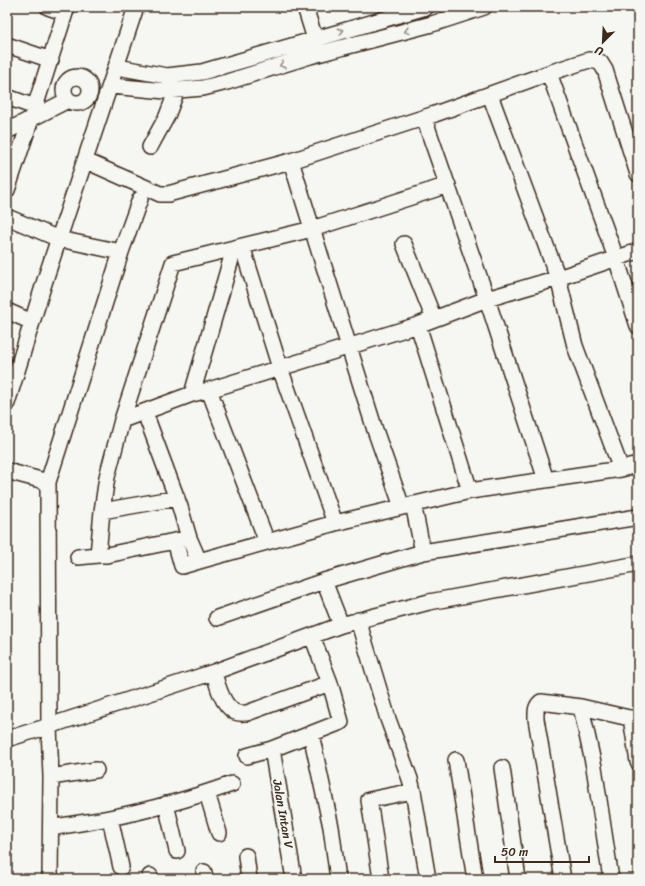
<svg xmlns="http://www.w3.org/2000/svg" width="645" height="886" font-family="Sriracha,sans-serif">
<style>
.lines{fill:none;stroke-linecap:round;stroke-linejoin:round}
.minor-casing{stroke:#3b2a1e;stroke-width:18}
.minor{stroke:#f6f6f2;stroke-width:15}
.oneway{stroke:#989088}
.labels{text-anchor:middle;stroke-width:4;stroke-linejoin:round;paint-order:stroke}
.street-label{font-size:12px;fill:#3b2a1e;stroke:#f6f6f2}
</style>
<rect width="100%" height="100%" fill="#f6f6f2"/>
<filter id="ink" filterUnits="userSpaceOnUse"><feTurbulence type="fractalNoise" baseFrequency=".025" numOctaves="2"/><feDisplacementMap in="SourceGraphic" scale="8" xChannelSelector="R" yChannelSelector="G"/><feConvolveMatrix kernelMatrix="1 2 1 2 8 2 1 2 1" color-interpolation-filters="sRGB"/></filter>
<g filter="url(#ink)">
<g class="lines">
<defs>
<path id="minor" d="M 48,7 L 65,13
M 305,7 L 315,39
M 7,45 L 51,60
M 117,67 L 167,76 L 202,72 L 426,7
M 549,73 L 616,258 L 638,326
M64 90a13 13 0 1 1 26 0a13 13 0 1 1-26 0Z
M 111,86 L 166,91 L 203,88 L 227,82 L 310,56 L 432,24 L 484,7
M 490,95 L 558,278 L 575,346 L 621,469
M 7,97 L 35,107 L 67,7
M 424,118 L 487,299 L 546,480
M 7,131 L 68,100
M 150,147 L 167,116 L 177,90
M 86,161 L 160,194 L 168,194 L 291,161 L 435,114 L 549,73 L 589,60 L 600,62 L 605,70 L 638,174
M 291,161 L 375,430 L 402,507
M 7,190 L 35,107
M 7,217 L 59,239 L 121,252
M 404,244 L 434,319
M 242,246 L 280,368 L 335,523
M 7,311 L 32,322
M 418,325 L 470,491
M 209,390 L 267,542
M 192,394 L 234,249
M 7,403 L 46,277 L 136,7
M 145,413 L 180,507 L 189,538 L 199,561 L 335,523 L 470,491 L 621,469 L 638,465
M 122,420 L 173,263 L 312,229 L 448,185
M 7,471 L 48,482
M 413,504 L 423,552
M 102,511 L 177,498
M 189,538 L 107,555 L 98,555 L 102,511 L 107,477 L 122,420 L 192,394 L 209,390 L 418,325 L 487,299 L 558,278 L 638,251
M 175,541 L 182,566 L 199,561
M 78,557 L 98,555
M 324,581 L 341,625
M 217,618 L 324,581 L 423,552 L 638,517
M 358,620 L 388,719 L 410,779 L 413,791 L 428,879
M 330,683 L 247,713 C 243,713 239,714 235,712 C 222,705 217,685 214,672 L 341,625 L 429,602 L 638,564
M 581,707 L 594,767 L 611,879
M 631,718 L 638,762
M 311,734 L 331,827 L 338,879
M 7,739 L 49,726 L 214,672
M 272,749 L 294,879
M 247,756 L 272,749 L 341,722 L 330,683 L 312,636
M 456,760 L 475,879
M 502,768 L 518,879
M 51,777 L 96,770
M 207,793 L 219,833
M 166,804 L 177,851
M 110,818 L 121,867
M 51,828 C 70,824 90,822 109,818 C 151,810 192,798 232,784
M 246,856 L 249,879
M 204,872 L 205,879
M 150,876 L 151,879
M 50,879 L 51,777 L 49,726 L 48,482 L 121,252 L 140,199
M 381,879 L 369,800 L 413,791
M 563,879 L 536,719 C 536,712 535,707 541,702 L 581,707 L 638,720"/>
</defs>
<use href="#minor" class="minor-casing"/>
<use href="#minor" class="minor"/>
</g>
<defs><path id="oneway-chevron" d="M-2-3.5L2.5 0L-2 3.5" fill="none" stroke-width="1.6" stroke-linecap="round" stroke-linejoin="round"/></defs>
<g class="oneway">
<use href="#oneway-chevron" transform="translate(341 31) rotate(-16)"/>
<use href="#oneway-chevron" transform="translate(407 31) rotate(165)"/>
<use href="#oneway-chevron" transform="translate(282 65) rotate(163)"/>
</g>
</g>
<g class="labels">
<g class="street-label">
<text transform="translate(283 814) rotate(80)" y="4">Jalan Intan V</text>
</g>
</g>
<rect width="645" height="886" fill="none" stroke="#f6f6f2" stroke-width="24"/>
<rect x="12" y="12" width="621" height="862" fill="none" stroke="#3b2a1e" stroke-width="1.5" filter="url(#ink)"/>
<g transform="translate(603 42) rotate(204)" stroke="#f6f6f2" stroke-width="3" paint-order="stroke">
<path d="M0-3L7 15L0 10L-7 15Z" fill="#3b2a1e"/>
<text y="-6" font-size="11" font-weight="bold" text-anchor="middle" fill="#3b2a1e">U</text>
</g>
<path d="M495 856v6h94v-6" fill="none" stroke="#3b2a1e" stroke-width="2"/>
<text x="501" y="856" font-size="12" fill="#3b2a1e" stroke="#f6f6f2" stroke-width="3" paint-order="stroke">50 m</text>
</svg>
